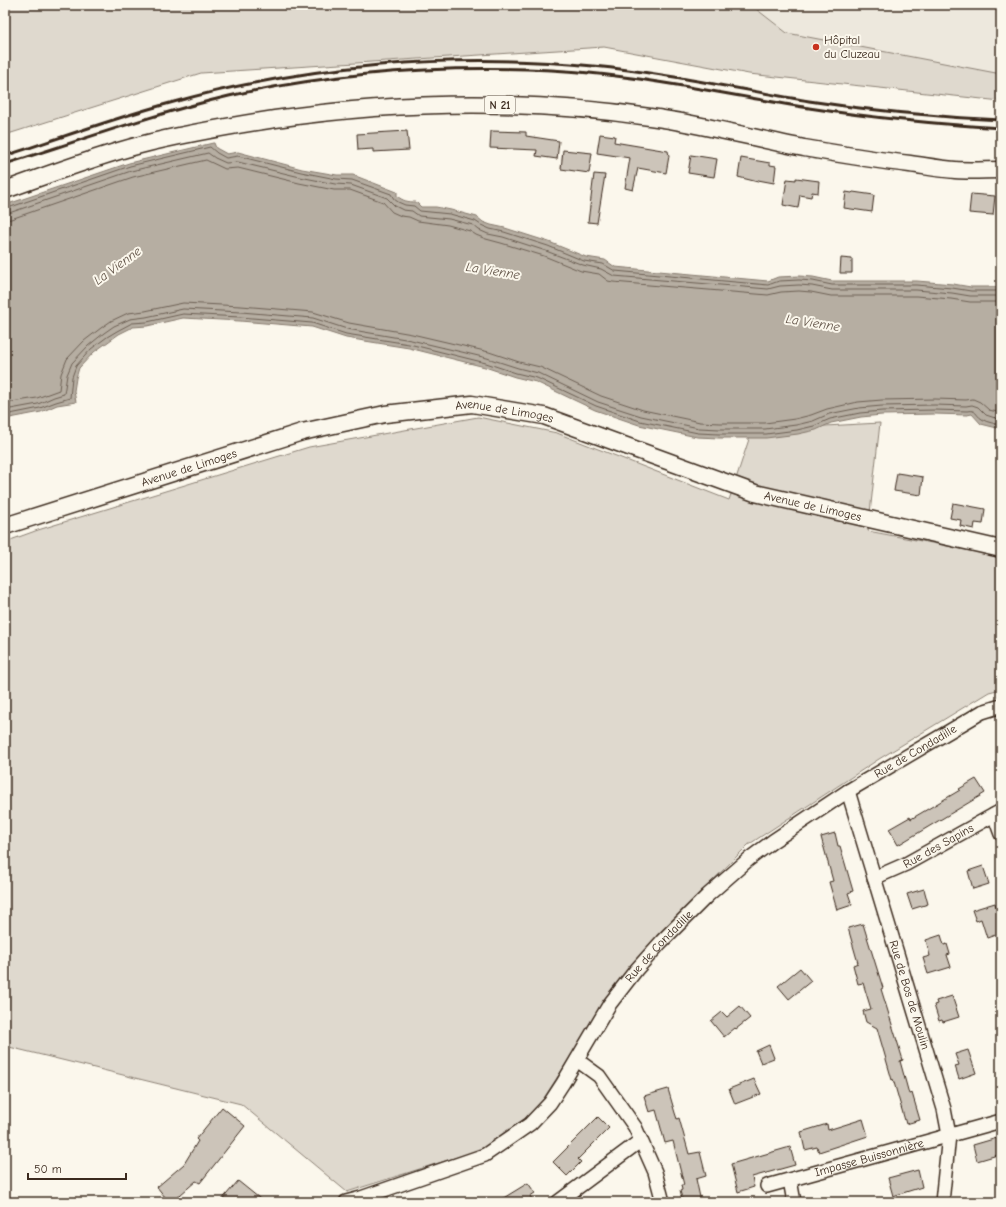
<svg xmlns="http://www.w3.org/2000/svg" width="1006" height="1207" font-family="'Comic Neue',sans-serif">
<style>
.built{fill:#ede8dd}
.green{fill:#dfd9ce;stroke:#8d8276}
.water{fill:#b6aea2;stroke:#85796d}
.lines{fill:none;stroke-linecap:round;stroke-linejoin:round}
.shore{stroke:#6c5f53;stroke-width:1}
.building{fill:#ccc4b9;stroke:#3b2a1e}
.minor-casing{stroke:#3b2a1e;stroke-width:16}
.major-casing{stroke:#3b2a1e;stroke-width:19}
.minor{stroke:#fbf7ec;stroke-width:13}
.major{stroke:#fbf7ec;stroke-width:16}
.rail{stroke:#3b2a1e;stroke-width:3}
.poi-dot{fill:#c8321e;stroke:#fbf7ec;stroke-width:1.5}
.labels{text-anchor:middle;stroke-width:4;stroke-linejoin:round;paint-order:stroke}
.shield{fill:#fbf7ec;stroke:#75685c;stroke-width:1}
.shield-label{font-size:11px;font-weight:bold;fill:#3b2a1e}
.poi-label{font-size:12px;fill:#3b2a1e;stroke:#fbf7ec;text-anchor:start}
.street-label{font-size:12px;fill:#3b2a1e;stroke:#fbf7ec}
.water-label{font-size:13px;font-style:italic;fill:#605246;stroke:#fbf7ec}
</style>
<rect width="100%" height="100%" fill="#fbf7ec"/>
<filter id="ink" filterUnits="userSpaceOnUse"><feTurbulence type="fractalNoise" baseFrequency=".025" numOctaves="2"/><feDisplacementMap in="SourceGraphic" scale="8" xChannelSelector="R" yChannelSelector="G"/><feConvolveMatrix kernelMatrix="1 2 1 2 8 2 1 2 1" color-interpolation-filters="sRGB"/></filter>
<g filter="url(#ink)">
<path class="built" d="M 64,5 L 1000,5 L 1001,13 L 1001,95 L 650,50 L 64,7 Z"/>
<path class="green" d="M 5,5 L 64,5 L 64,7 L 83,5 L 751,5 L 787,33 L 1001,74 L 1001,101 L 749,74 L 604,47 L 201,73 L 5,135 Z
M 478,417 L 557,433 L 729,500 L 752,430 L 880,423 L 868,531 L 1001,556 L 1001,689 L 989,692 L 879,759 L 748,845 L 653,941 L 606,1002 L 542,1101 L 521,1124 L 489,1147 L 347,1192 L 241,1104 L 5,1046 L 5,542 L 38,530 L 309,447 Z"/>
<path class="water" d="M 213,143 L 214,143 L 216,148 L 227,154 L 238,152 L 302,169 L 337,175 L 353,175 L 397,192 L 397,196 C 403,201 408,202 416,202 L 421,207 L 436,207 L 451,210 L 477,217 L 483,222 L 491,225 L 505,228 L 549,242 L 586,257 L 605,260 L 615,267 L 768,281 L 778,277 L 799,276 L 813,277 L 832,281 L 917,281 L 953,284 L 971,287 L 1001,287 L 1001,429 L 981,424 L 972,414 L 967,415 L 935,414 L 882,415 L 861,417 L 831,423 L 816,430 L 798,434 L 766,438 L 719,438 L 697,437 L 639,425 L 595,410 L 536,382 L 515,377 L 485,367 L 409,348 L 346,338 L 312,327 L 240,321 L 183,318 L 147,326 L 133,327 L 119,334 L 94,352 L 79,368 L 76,378 L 74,391 L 76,402 L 57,405 L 41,412 L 5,419 L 5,205 L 129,163 Z"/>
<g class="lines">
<path class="shore" d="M 5,209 L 130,166 L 210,147 L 217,153 L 226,158 L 238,156 L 301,172 L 336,179 L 352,180 L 391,194 L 394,199 L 398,202 L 405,205 L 414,206 L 420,211 L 450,214 L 475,221 L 481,225 L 490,229 L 504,232 L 548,246 L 584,261 L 603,264 L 615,271 L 768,285 L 779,281 L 799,280 L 813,281 L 832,285 L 916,285 L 952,288 L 971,291 L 1001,291
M 5,214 L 9,213 L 131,171 L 208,153 L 215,158 L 226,163 L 238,162 L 300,177 L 335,184 L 351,185 L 387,198 L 395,206 L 403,210 L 412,211 L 419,216 L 449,219 L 473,225 L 479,230 L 488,234 L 503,237 L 546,251 L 583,265 L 601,269 L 614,276 L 768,289 L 780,286 L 799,285 L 812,286 L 832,290 L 916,290 L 952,293 L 970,296 L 1001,296
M 5,220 L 11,219 L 133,177 L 206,160 L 225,169 L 238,168 L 299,183 L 334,190 L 350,190 L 383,202 L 392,212 L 401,216 L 409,217 L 418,221 L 448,225 L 470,231 L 476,235 L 486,239 L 501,243 L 544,256 L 581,271 L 599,274 L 608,281 L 613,282 L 768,295 L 781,292 L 799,291 L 811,292 L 831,296 L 916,296 L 951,299 L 970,302 L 1001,302
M 5,403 L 37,398 L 59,390 L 61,374 L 67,359 L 84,341 L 101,328 L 111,321 L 128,313 L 145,311 L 183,303 L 241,306 L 313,312 L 349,323 L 412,334 L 489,352 L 519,362 L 540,367 L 601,396 L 643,410 L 700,422 L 720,423 L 765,423 L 795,419 L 811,415 L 827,409 L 858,402 L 882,400 L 935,399 L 966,400 L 973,399 L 980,402 L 989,410 L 1001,413
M 5,410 L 38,404 L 54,397 L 64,394 L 67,375 L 72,363 L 88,346 L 104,333 L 114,326 L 130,319 L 146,317 L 183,309 L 241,312 L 313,318 L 347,329 L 411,340 L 487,358 L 518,368 L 538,373 L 598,402 L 641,416 L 699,428 L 720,429 L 765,429 L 796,425 L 813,421 L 829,414 L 859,408 L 882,406 L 935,405 L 966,406 L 972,405 L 978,407 L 986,415 L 1001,420
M 5,415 L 40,408 L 56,402 L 70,398 L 72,377 L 76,366 L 91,349 L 107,337 L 117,331 L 132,323 L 147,322 L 183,314 L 240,317 L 312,323 L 346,334 L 409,344 L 486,363 L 516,373 L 537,378 L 596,406 L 640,421 L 698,433 L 719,434 L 766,434 L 797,430 L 814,426 L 830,419 L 860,413 L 882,411 L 935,410 L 967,411 C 977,409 975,415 982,419 C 987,423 995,423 1001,425"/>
</g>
<path class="building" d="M 407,131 L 409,150 L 373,152 L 373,149 L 358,150 L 357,134 Z
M 491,131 L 526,132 L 526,136 L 559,141 L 557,159 L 536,156 L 537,150 L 490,148 Z
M 600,134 L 615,136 L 614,142 L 668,151 L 669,156 L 666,173 L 638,168 L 633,190 L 625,188 L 630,158 L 597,153 Z
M 563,150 L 592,153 L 589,173 L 561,169 Z
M 691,155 L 717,159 L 714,177 L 688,173 Z
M 741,158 L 770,163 L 770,165 L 776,166 L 774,183 L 758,180 L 758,182 L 738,177 Z
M 594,174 L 605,175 L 597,223 L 588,222 Z
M 796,178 L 819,181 L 818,193 L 812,192 L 811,197 L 800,195 L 798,208 L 783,205 L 787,179 L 796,180 Z
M 846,192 L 852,193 L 853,192 L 874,195 L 872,212 L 844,208 Z
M 971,194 L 995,196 L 993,215 L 969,213 Z
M 841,258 L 852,259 L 852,273 L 840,273 Z
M 897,473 L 923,477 L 921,495 L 894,491 Z
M 953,503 L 985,509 L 983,524 L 975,523 L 974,529 L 960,526 L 961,520 L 950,518 Z
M 976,779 L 985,793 L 898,845 L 889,829 L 910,817 L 911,819 L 960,790 L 959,789 Z
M 835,833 L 838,846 L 840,846 L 853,891 L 848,893 L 852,905 L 837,910 L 829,882 L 833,881 L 821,837 Z
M 983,866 L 989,884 L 973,889 L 968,871 Z
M 924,889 L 928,904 L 912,909 L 907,894 Z
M 995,903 L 998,913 L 1001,912 L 1001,933 L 987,938 L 981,919 L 976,921 L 972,910 Z
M 863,924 L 883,988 L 881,989 L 903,1060 L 900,1061 L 909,1094 L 912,1093 L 920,1120 L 906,1124 L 893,1079 L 892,1080 L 877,1028 L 866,1022 L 863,1011 L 871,1009 L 863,983 L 858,984 L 853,965 L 858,963 L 848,928 Z
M 941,935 L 944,945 L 947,944 L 950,954 L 947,955 L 951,967 L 928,974 L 923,958 L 930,956 L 926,940 Z
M 800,968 L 811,981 L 789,999 L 778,986 Z
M 952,996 L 959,1017 L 943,1022 L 942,1020 L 939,1021 L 934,1005 L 937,1004 L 936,1001 Z
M 740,1006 L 750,1018 L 736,1029 L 735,1028 L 724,1037 L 711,1021 L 722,1012 L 727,1017 Z
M 769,1045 L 774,1058 L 761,1063 L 756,1051 Z
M 968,1050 L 976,1073 L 959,1079 L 955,1066 L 959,1065 L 955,1054 Z
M 754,1079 L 761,1094 L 735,1104 L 729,1089 Z
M 668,1089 L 675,1113 L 677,1119 L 679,1118 L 689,1154 L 700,1152 L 706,1176 L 696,1179 L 701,1202 L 683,1202 L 680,1191 L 682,1190 L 681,1185 L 684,1185 L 673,1141 L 665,1143 L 656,1110 L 649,1112 L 644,1096 Z
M 222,1107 L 245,1126 L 200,1183 L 196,1181 L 172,1202 L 169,1202 L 157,1187 L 184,1164 L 198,1141 L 196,1139 Z
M 598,1117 L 609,1128 L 578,1159 L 581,1162 L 567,1176 L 553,1162 Z
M 863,1119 L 868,1136 L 819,1152 L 817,1147 L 805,1150 L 801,1132 L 827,1124 L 828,1130 Z
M 997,1138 L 1001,1154 L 977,1161 L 973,1145 Z
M 790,1147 L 795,1165 L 752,1177 L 754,1187 L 738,1192 L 731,1164 Z
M 918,1170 L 922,1187 L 893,1196 L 888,1178 Z
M 238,1181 L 264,1202 L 220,1202 Z
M 528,1183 L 535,1193 L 530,1196 L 534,1202 L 497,1202 Z"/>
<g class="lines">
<defs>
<g id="minor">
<path id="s1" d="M 848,791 L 944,1109 L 949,1135 L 942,1202"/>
<path d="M 994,815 L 1001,834"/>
<path id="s2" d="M 874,878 L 906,864 L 1001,811"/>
<path d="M 577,1060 L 599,1076 L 635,1127 L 655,1172 L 663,1202"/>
<path d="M 790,1180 L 794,1202"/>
<path id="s3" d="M 767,1186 L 1001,1121"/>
<path id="s4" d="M 346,1202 L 361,1198 L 485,1155 L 530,1124 L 550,1103 L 563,1083 L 609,1005 L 636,970 L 662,941 L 708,895 L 749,859 L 773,841 L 848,791 L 982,712 L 1001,706"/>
<path d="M 558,1202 L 640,1141"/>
</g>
<g id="major">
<path d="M 5,190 C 50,174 94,157 140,145 C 184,134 230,126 275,119 C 399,101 525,99 650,117 C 702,124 753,138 804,148 C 839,154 875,160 910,164 C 925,166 940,169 955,170 C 970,171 986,170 1001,170"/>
<path id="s5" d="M 5,526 L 302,432 L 385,414 L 472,404 L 544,416 L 755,493 L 1001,549"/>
</g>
</defs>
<use href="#minor" class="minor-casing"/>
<use href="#major" class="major-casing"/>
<use href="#minor" class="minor"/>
<use href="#major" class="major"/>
<path class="rail" d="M 5,156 C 60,138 114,118 170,103 C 306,65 452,52 593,66 C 666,73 737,89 809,101 C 873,111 937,117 1001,120
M 5,164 C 79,141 153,114 229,96 C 326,74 427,66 527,69 C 622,71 715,93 809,108 C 873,118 937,124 1001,128"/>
</g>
</g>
<circle class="poi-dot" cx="816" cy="47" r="4"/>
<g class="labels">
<rect class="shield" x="485" y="96" width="30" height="18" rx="3"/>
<g class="shield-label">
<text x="500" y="109">N 21</text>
</g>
<g class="poi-label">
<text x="824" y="44">Hôpital<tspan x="824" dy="14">du Cluzeau</tspan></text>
</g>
<g class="street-label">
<text dy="4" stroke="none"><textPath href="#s5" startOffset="517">Avenue de Limoges</textPath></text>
<text dy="4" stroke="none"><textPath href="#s5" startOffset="193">Avenue de Limoges</textPath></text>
<text dy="4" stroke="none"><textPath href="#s5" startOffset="841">Avenue de Limoges</textPath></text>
<text dy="4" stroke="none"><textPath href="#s4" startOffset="746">Rue de Condadille</textPath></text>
<text dy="4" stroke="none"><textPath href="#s2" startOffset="72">Rue des Sapins</textPath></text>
<text dy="4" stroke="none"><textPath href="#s4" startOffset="422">Rue de Condadille</textPath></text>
<text dy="4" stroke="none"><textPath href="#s1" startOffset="213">Rue de Bos de Moulin</textPath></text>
<text dy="4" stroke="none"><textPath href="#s3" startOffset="106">Impasse Buissonnière</textPath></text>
</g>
<g class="water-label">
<text transform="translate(117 265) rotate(-36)" y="5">La Vienne</text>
<text transform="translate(493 270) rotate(9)" y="5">La Vienne</text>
<text transform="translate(813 322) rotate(9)" y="5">La Vienne</text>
</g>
</g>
<rect width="1006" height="1207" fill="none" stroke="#fbf7ec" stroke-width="20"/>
<rect x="10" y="10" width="986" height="1187" fill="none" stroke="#3b2a1e" stroke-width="1.5" filter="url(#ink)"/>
<path d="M28 1173v6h98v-6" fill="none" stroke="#3b2a1e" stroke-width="2"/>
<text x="34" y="1173" font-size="12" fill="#3b2a1e" stroke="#fbf7ec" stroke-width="3" paint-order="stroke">50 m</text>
</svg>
